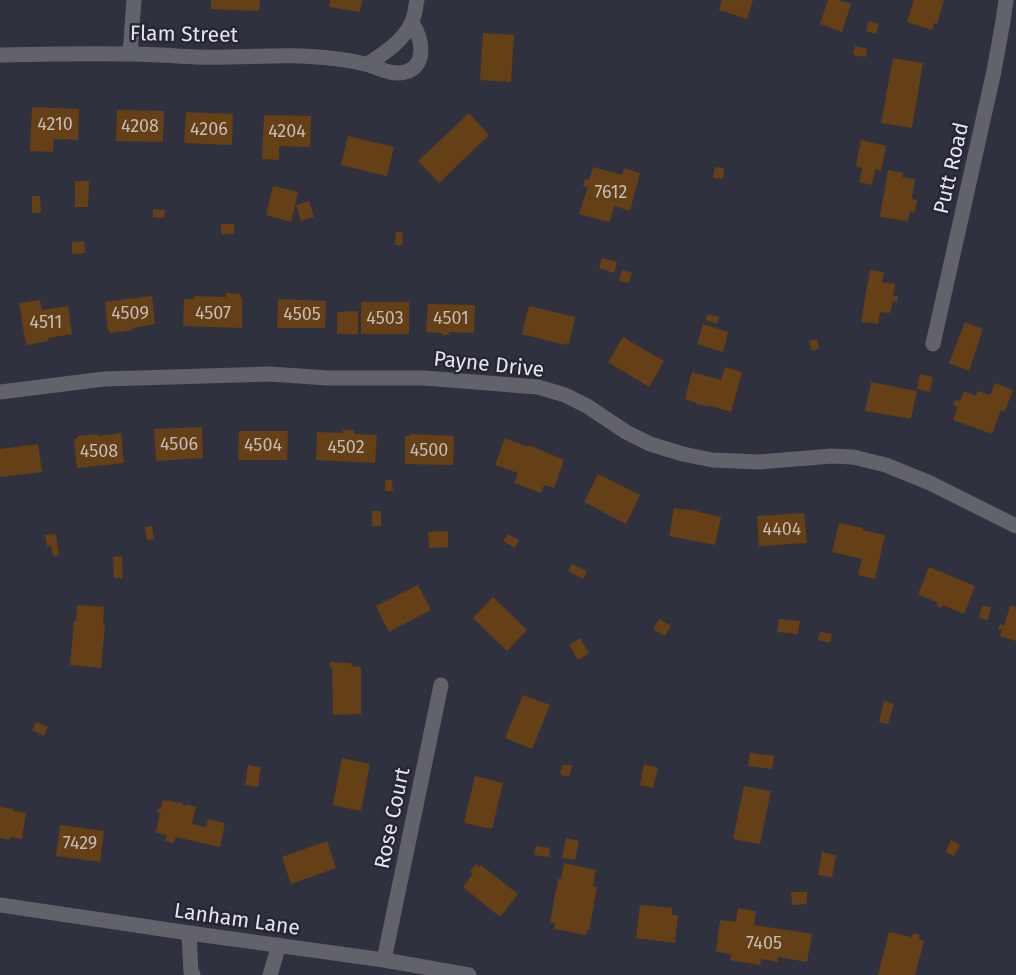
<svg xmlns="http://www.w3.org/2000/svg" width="1016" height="975" font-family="'Fira Sans',sans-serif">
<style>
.building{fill:#653f16}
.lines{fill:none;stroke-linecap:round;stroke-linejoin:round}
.minor{stroke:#62636a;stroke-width:15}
.labels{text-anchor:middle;stroke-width:5;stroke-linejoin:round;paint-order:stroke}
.number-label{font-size:18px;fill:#c4bcb8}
.street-label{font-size:21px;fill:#e4e5ee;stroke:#262734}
</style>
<rect width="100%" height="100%" fill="#30313e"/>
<path class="building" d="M 211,0 L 260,0 L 259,11 L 211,9 Z
M 330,0 L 362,0 L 360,12 L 329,7 Z
M 722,0 L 753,0 L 747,19 L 719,10 Z
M 828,0 L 839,0 L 851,4 L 842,32 L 820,24 Z
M 914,0 L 944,0 L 937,24 L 934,23 L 932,30 L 907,22 Z
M 869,21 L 879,24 L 876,34 L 866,31 Z
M 483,33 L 514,35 L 511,82 L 480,80 Z
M 855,46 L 867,49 L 866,57 L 853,55 Z
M 893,58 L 923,63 L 912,128 L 881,123 Z
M 32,107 L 79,109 L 78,140 L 54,139 L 53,152 L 30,151 Z
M 117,110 L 164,111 L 163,142 L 116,141 Z
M 186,112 L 233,114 L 232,145 L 184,143 Z
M 469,113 L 489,135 L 439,183 L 418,161 Z
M 264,115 L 311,116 L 310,147 L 279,146 L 279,160 L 262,159 Z
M 348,136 L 394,147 L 387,176 L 341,165 Z
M 861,140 L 886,146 L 881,171 L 875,169 L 872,185 L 859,182 L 862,168 L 856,166 Z
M 593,167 L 622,175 L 624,168 L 640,173 L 630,211 L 614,206 L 610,222 L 579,214 L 588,187 L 583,186 L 585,179 L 589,180 Z
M 715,167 L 724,168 L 723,179 L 713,178 Z
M 888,170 L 903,173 L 902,177 L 915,179 L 912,199 L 917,200 L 915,212 L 910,211 L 908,221 L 880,217 Z
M 75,181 L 89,181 L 88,207 L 75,207 Z
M 273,186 L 298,192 L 291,222 L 266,215 Z
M 32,196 L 40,196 L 41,213 L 32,213 Z
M 309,201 L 314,217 L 301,221 L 296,205 Z
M 153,209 L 165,210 L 164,218 L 153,217 Z
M 221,224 L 234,224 L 234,234 L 221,234 Z
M 396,232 L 403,232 L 402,245 L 395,245 Z
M 84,241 L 85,253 L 72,254 L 72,242 Z
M 602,258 L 617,262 L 614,273 L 599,268 Z
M 622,270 L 632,273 L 629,283 L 619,281 Z
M 870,270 L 884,272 L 882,282 L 895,284 L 893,296 L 898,296 L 897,302 L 893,301 L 890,313 L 880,312 L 878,324 L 861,322 Z
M 226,293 L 240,294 L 240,297 L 242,297 L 242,328 L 183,326 L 184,299 L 194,299 L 194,296 L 226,297 Z
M 152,296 L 155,324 L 133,328 L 133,330 L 110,333 L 110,331 L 108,331 L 105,302 Z
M 278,299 L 326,301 L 325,328 L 277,328 Z
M 40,300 L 42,310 L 68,306 L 72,334 L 48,338 L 48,341 L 26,345 L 19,303 Z
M 361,302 L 409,302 L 409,334 L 361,334 Z
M 428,304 L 475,305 L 474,333 L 449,332 L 449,335 L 442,335 L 443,333 L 426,332 Z
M 529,306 L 575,317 L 569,344 L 565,343 L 565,345 L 522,334 Z
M 358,311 L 358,334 L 337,334 L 337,312 Z
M 707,314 L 719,317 L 717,324 L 706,320 Z
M 965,322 L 983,329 L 969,371 L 949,363 Z
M 703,324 L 728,332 L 723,352 L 697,344 Z
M 623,337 L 664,361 L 649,387 L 608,362 Z
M 817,339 L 819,348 L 812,351 L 809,341 Z
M 725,367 L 742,372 L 731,412 L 708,405 L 707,407 L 685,399 L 692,372 L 721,380 Z
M 920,374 L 933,377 L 930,392 L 917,389 Z
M 871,382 L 917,391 L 911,419 L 865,411 Z
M 995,383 L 1013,390 L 1005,411 L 1001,410 L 992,434 L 953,420 L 958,407 L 953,405 L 955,400 L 960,401 L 964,391 L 976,396 L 977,391 L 990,395 Z
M 202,427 L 203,458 L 156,461 L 154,429 Z
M 343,430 L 354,430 L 354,434 L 377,435 L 375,463 L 316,460 L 317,432 L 343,433 Z
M 239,431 L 288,431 L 287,460 L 238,460 Z
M 121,433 L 124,463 L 77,468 L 74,439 L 77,439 L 77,436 L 98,434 L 98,436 Z
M 410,434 L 454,436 L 453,465 L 405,464 L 405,436 L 410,436 Z
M 505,438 L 528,447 L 529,445 L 564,460 L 554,488 L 544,485 L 541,493 L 514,483 L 518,473 L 495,465 Z
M 38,444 L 42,472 L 0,477 L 0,449 Z
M 598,474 L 640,495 L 626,524 L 584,502 Z
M 385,480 L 392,480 L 393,491 L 385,491 Z
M 674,508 L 698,511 L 698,512 L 721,517 L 715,545 L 669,536 Z
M 372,511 L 381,511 L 381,526 L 372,526 Z
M 804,513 L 807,543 L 759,546 L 757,516 Z
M 839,523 L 863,528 L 862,530 L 885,535 L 875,579 L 858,575 L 862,559 L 832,552 Z
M 152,526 L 154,539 L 147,540 L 145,527 Z
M 448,531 L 448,547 L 429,548 L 428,532 Z
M 56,534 L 59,555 L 53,556 L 51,546 L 47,546 L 45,535 Z
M 508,534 L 519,540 L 515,548 L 503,541 Z
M 122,556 L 123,578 L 114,578 L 113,557 Z
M 572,564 L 587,571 L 583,579 L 568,571 Z
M 929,567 L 975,586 L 964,614 L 943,605 L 941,608 L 937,606 L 938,603 L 918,594 Z
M 418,585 L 431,610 L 389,632 L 376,606 Z
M 493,597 L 527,630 L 507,651 L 473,618 Z
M 77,605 L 104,607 L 103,625 L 105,625 L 101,668 L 70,665 L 74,621 L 76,622 Z
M 982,606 L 991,607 L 988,620 L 979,618 Z
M 1010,606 L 1016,607 L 1016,641 L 1000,636 L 1002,630 L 998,629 L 1000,624 L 1004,626 Z
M 660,619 L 671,626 L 665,636 L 653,629 Z
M 779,619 L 800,621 L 798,634 L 777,632 Z
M 820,632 L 832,634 L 830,643 L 818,640 Z
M 580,638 L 589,653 L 578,660 L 569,645 Z
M 330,662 L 351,663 L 352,666 L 361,667 L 361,714 L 333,715 L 332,667 L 330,668 Z
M 523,695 L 550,705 L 532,749 L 505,738 Z
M 884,701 L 894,704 L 888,724 L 879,722 Z
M 36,722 L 48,727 L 44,736 L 32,730 Z
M 750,753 L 774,756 L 772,769 L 748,766 Z
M 342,758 L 370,764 L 361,811 L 333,805 Z
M 644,764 L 658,768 L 653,788 L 640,785 Z
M 248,765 L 261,767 L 258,787 L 245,785 Z
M 562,765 L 572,765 L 569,777 L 560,775 Z
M 475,776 L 503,783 L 492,829 L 464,823 Z
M 744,786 L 771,791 L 760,844 L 733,839 Z
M 163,800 L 168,801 L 168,800 L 177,803 L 178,802 L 181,802 L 181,804 L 187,806 L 187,804 L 196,807 L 192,824 L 206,827 L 208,819 L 225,823 L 220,847 L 175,837 L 174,843 L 165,841 L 167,835 L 156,833 L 160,813 L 157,813 L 158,809 L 161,809 Z
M 0,807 L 13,809 L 13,811 L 26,813 L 22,839 L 10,837 L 9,840 L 0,838 Z
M 60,825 L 104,831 L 100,862 L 56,856 Z
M 566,838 L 579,841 L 575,860 L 562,858 Z
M 951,840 L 960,845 L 954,856 L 946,852 Z
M 327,841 L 336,868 L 291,884 L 282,857 Z
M 536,846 L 550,848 L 549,857 L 534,855 Z
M 822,852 L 836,855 L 832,877 L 818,875 Z
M 564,863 L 596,870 L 593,886 L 597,887 L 589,931 L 587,930 L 586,935 L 554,929 L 555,923 L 550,923 L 558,879 L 561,879 Z
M 476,864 L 479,867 L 481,865 L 518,894 L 500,917 L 463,887 L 473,874 L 470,871 Z
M 791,892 L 807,892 L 807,904 L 792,905 Z
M 640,905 L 672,908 L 672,915 L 678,915 L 675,943 L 636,938 Z
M 738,908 L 756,911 L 754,925 L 812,934 L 807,962 L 778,957 L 778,962 L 761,959 L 760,965 L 730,960 L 731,954 L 716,952 L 720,920 L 736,922 Z
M 889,932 L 912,937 L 913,933 L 920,935 L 919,939 L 924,941 L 915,975 L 878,975 Z"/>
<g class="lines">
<path class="minor" d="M 130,54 L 134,0
M 0,55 C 43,54 85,53 128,54 C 151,54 174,56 197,57 C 232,58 267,55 302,56 C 323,57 345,59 365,64 C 379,67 390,76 405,72 C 428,66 422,38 412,23
M 368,64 C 384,53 402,42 411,24 C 415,17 415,8 417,0
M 933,344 L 994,71 L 1003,21 L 1006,0
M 0,392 L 104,379 L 270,374 L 328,378 L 424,378 L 538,387 L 565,395 L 587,406 L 626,432 L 650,444 L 683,454 L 712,460 L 760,462 L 832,456 L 853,457 L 886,465 L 930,483 L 1016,526
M 0,905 L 189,933 L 384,960 L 469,975
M 189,933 L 191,972 L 193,975
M 384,960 L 441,685
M 270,975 L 279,945"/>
</g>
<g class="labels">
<g class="number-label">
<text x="55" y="130">4210</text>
<text x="140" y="132">4208</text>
<text x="209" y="135">4206</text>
<text x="287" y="137">4204</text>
<text x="611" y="198">7612</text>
<text x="130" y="319">4509</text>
<text x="213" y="319">4507</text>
<text x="302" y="320">4505</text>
<text x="385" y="324">4503</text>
<text x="451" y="324">4501</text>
<text x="46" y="328">4511</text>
<text x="179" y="450">4506</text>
<text x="263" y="451">4504</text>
<text x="346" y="453">4502</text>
<text x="429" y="456">4500</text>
<text x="99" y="457">4508</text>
<text x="782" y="535">4404</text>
<text x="80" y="849">7429</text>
<text x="764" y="949">7405</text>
</g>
<g class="street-label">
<text transform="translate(184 34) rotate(1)" y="7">Flam Street</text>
<text transform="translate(951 168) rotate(-77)" y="7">Putt Road</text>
<text transform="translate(489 364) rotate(6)" y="7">Payne Drive</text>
<text transform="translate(392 818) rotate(-78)" y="7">Rose Court</text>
<text transform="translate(237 919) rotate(8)" y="7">Lanham Lane</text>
</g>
</g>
</svg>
